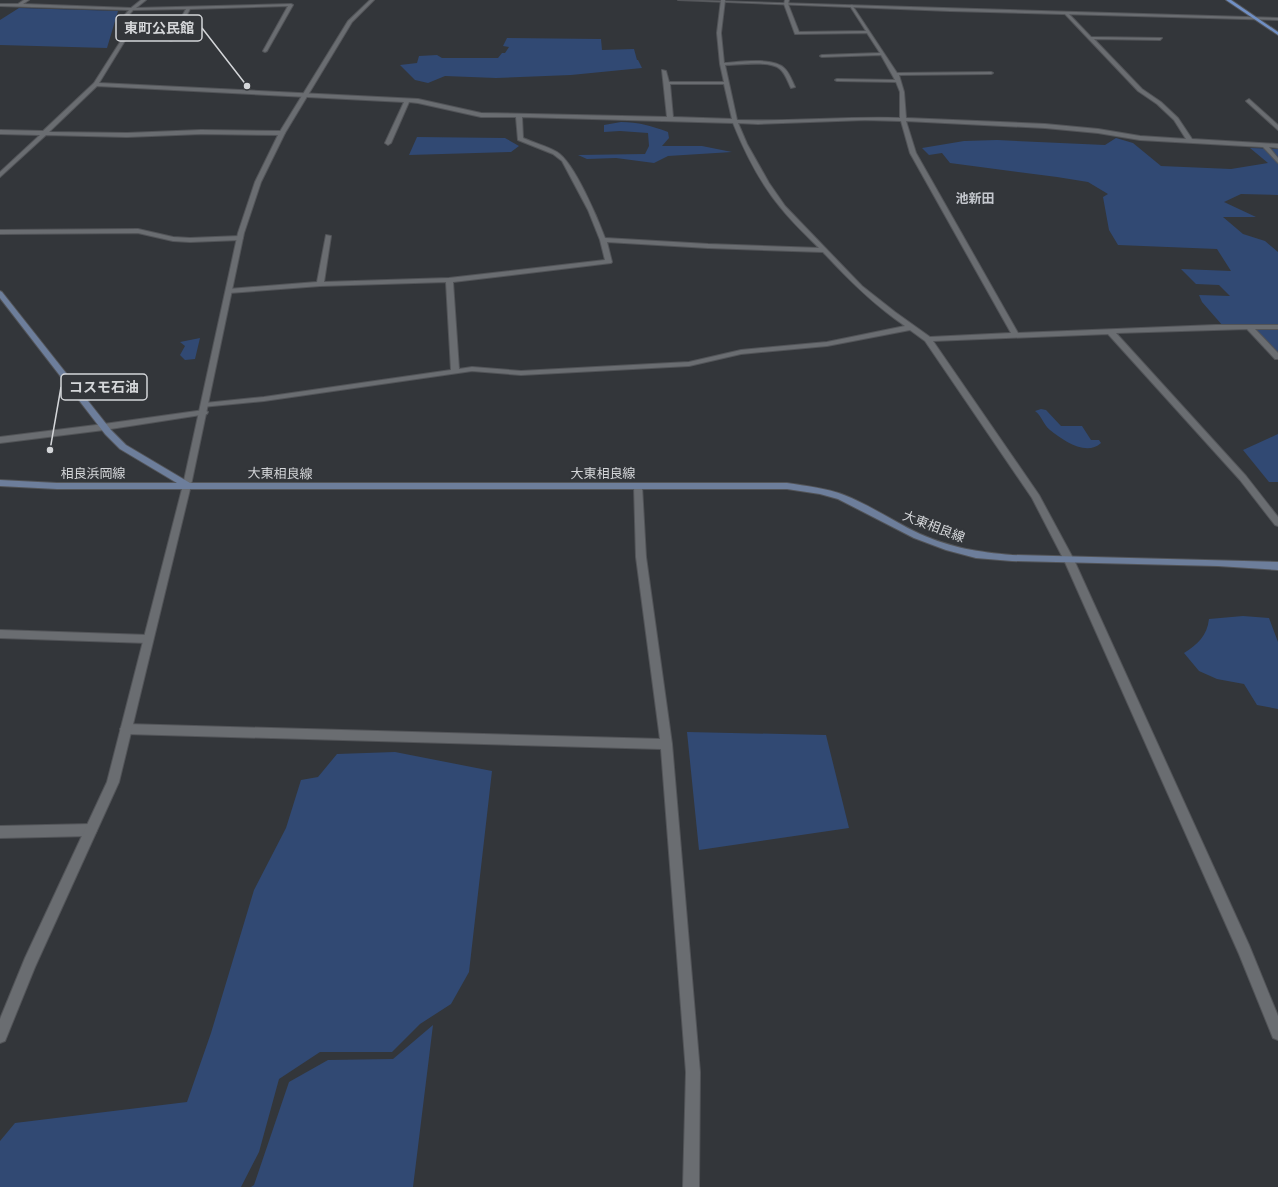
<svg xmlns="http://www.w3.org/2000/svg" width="1278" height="1187" font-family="'Fira Sans Condensed','Noto Sans JP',sans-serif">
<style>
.green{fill:#314973}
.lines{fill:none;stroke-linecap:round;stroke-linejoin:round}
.minor-casing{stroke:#525458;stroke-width:2}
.tertiary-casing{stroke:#525458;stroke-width:2}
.secondary-casing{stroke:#525458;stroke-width:2}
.primary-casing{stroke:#525458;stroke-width:2}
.minor{fill:#6a6d71;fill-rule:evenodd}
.tertiary{fill:#6a6d71;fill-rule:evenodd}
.secondary{fill:#6d7e9b;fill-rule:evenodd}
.primary{fill:#708fc4;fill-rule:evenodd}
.labels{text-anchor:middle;stroke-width:4;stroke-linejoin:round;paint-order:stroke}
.far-quarter-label{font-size:13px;font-weight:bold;fill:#c4c7cd;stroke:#33363a}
.street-label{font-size:13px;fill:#d4d6d9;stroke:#33363a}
.leader{fill:none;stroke:#d4d6d9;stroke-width:1.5}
.callout-dot{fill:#d4d6d9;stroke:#33363a;stroke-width:1.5}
.callout{fill:#33363a;stroke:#d4d6d9;stroke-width:1.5}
.callout-label{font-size:14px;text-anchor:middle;font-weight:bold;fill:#d4d6d9}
</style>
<rect width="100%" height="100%" fill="#33363a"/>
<path class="green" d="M 19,8 L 118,11 L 107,48 L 0,45 L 0,20 Z
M 507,38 L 601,39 L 602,50 L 634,49 L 637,60 L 608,59 L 638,60 L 642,68 L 571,75 L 496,78 L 445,76 L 428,83 L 415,80 L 400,65 L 417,63 L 419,56 L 437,55 L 442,58 L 498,58 L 502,53 L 505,53 L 509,47 L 503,46 Z
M 621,122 C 638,122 652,126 668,132 L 669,138 L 662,146 L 702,146 L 732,152 L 668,156 L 654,163 L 616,158 L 587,159 L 578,155 L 645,154 L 649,146 L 648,133 L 620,131 L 604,132 L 604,125 Z
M 417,137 L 505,138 L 519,146 L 511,152 L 409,155 Z
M 1116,138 L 1133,143 L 1161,166 L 1231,169 L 1268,163 L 1250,148 L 1278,149 L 1278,195 L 1241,194 L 1224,202 L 1256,217 L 1223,217 L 1243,234 L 1265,241 L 1278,252 L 1278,327 L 1223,326 L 1202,302 L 1199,295 L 1230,296 L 1219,285 L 1196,284 L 1181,269 L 1231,271 L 1217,249 L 1118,245 L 1109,230 L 1103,197 L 1108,194 L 1088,182 L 1057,177 L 950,163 L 942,153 L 929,155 L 922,148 L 964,141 L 997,140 L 1105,145 Z
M 1252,328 L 1278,329 L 1278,354 Z
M 200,338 L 195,359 L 185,360 L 180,355 L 185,346 L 180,342 Z
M 1041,409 L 1046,410 L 1061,426 L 1082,426 L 1091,440 L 1099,440 L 1101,443 C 1086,457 1063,440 1050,430 C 1043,424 1042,416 1035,411 Z
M 1278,434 L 1278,482 L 1269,482 L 1243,450 Z
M 1243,616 L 1269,618 L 1278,642 L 1278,709 L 1257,705 L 1244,684 L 1217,679 L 1199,671 L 1184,653 C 1198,644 1207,636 1209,619 Z
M 687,732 L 826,735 L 849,828 L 699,850 Z
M 395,752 L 492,771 L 469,972 L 451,1004 L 420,1024 L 392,1052 L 320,1052 L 279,1079 L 259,1152 L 241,1187 L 0,1187 L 0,1141 L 15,1123 L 187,1102 L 211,1033 L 254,890 L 286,828 L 301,780 L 318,777 L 337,754 Z
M 433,1025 L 413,1187 L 251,1187 L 254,1185 L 289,1082 L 328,1060 L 393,1059 Z"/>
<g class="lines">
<defs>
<path id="minor" d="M 24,0 L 29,0 L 23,4 L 131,8 L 141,0 L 146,0 L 136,8 L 291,4 L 293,5 L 267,51 L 265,52 L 263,51 L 288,6 L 190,9 L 173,40 L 171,41 L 169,40 L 186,9 L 133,10 L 128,16 L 126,39 L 99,83 L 418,99 L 481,113 L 667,117 L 662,70 L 666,71 L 669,82 L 724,82 L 720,64 L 717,33 L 721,0 L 725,0 L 721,33 L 724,63 C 739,62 773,57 784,68 C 789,72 792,81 795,87 L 791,88 C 788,82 785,73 780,69 C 770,60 738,65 725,65 L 737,120 C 792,122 846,116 900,118 L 900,92 L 896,82 L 837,81 L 835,80 L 837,79 L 895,80 L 881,55 L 822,57 L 820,56 L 822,55 L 880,53 L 867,33 L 795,34 L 784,4 L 785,0 L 789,0 L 788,4 L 799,32 L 866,31 L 850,6 L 852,5 L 897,73 L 991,72 L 993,73 L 991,74 L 899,75 L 904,92 L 906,118 L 1045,124 L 1098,129 L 1140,136 L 1186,139 L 1174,120 L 1157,104 L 1138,91 L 1064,13 L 1067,12 L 1091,37 L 1162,38 L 1160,40 L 1094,39 L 1142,89 L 1161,102 L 1178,118 L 1192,139 L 1278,144 L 1278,148 L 1269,147 L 1278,158 L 1278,163 L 1263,147 L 1140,140 L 1098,133 L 1045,128 L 906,121 L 916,153 L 1018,333 L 1215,325 L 1278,325 L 1278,329 L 1255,329 L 1278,353 L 1278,359 L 1275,359 L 1247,329 L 1116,333 L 1246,476 L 1278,517 L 1278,526 L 1275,525 L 1240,480 L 1108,334 L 933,341 L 1039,495 L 1074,560 L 1249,945 L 1278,1016 L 1278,1040 L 1273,1038 L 1239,954 L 1064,560 L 1032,498 L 925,341 L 910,330 L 827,346 L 741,354 L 689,366 L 521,375 L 472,371 L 264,401 L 202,407 L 202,403 L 205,403 L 264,397 L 451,370 L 446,282 L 320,286 L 229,293 L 226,291 L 229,289 L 317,282 L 326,235 L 331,236 L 324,282 L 449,278 L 605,260 L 600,240 L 588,210 L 562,161 L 553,154 L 518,140 L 516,117 L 481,117 L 418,103 L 409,102 L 391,143 L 388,145 L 385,143 L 404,102 L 97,86 L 49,132 L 127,133 L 201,130 L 282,131 L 285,133 L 282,135 L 201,134 L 127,137 L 46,135 L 0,177 L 0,172 L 40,135 L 0,134 L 0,130 L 43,131 L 94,83 L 122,39 L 124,16 L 129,10 L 0,6 L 0,4 L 18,4 ZM 670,84 L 724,84 L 732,119 L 673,117 ZM 522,117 L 733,123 C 745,153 760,183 781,208 C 792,222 806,235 819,248 L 708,244 L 605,238 C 598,219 574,162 557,152 C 547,146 534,143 523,138 ZM 865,120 L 901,121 L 910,153 L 1011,333 L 930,337 L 895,312 L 862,286 L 785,206 L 769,183 L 747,144 L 738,123 L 758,124 ZM 607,242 L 708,248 L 823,252 C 848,279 874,305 905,326 L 827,342 L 741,350 L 689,362 L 521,371 L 472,367 L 459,369 L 453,282 L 611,263 L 612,262 Z
M 1249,99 L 1278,125 L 1278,130 L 1247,102 L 1246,101 Z
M 138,229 L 173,237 L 190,238 L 240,236 L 243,238 L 240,240 L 190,242 L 173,241 L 138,233 L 0,234 L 0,230 Z
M 204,410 L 208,412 L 207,414 L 104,430 L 0,443 L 0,437 L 104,424 Z
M 638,483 L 642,486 L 646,557 L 672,744 L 700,1072 L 699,1187 L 683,1187 L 686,1072 L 661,749 L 126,734 L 122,732 L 120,729 L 122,726 L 126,724 L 660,739 L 636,557 L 634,486 Z
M 0,630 L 148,635 L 152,636 L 153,639 L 152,642 L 148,643 L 0,638 Z
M 91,824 L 95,826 L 97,830 L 95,834 L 91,836 L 0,838 L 0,826 Z"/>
<path id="tertiary" d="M 370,0 L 374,0 L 352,22 L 285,133 L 261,182 L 244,233 L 191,485 L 119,782 L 35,967 L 5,1041 L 0,1043 L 0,1019 L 25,958 L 107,782 L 183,485 L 238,233 L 255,182 L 279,133 L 348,21 Z
M 678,0 L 1278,18 L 1278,20 L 950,11 Z"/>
<path id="secondary" d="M 0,291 L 2,292 L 111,430 L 126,445 L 190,483 L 787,483 C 806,486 826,488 844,495 C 870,505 894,522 920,534 C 952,548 978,552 1012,555 L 1278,562 L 1278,570 L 1218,566 L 1012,561 L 976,558 L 946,550 L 914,538 L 838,499 L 820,494 L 787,489 L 57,489 L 0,486 L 0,480 L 57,483 L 177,483 L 120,449 L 105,434 L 0,298 Z"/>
<path id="primary" d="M 1226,0 L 1231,0 L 1278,32 L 1278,35 Z"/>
</defs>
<use href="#minor" class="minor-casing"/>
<use href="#tertiary" class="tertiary-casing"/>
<use href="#secondary" class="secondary-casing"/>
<use href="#primary" class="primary-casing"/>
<use href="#minor" class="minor"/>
<use href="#tertiary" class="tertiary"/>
<use href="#secondary" class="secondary"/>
<use href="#primary" class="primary"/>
</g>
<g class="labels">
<g class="far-quarter-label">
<text x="975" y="203">池新田</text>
</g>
<g class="street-label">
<text x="93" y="478">相良浜岡線</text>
<text transform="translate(280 473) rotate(1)" y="5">大東相良線</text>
<text x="603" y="478">大東相良線</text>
<text transform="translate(934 526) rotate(21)" y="5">大東相良線</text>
</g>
</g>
<path class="leader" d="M247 86L202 28M50 450L61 387"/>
<g class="callout-dot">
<circle cx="247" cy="86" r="4"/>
<circle cx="50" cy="450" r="4"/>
</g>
<g class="callout">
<rect x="116" y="15" width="86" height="26" rx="4"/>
<rect x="61" y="374" width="86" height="26" rx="4"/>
</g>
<g class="callout-label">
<text x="159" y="33">東町公民館</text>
<text x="104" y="392">コスモ石油</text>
</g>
</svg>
